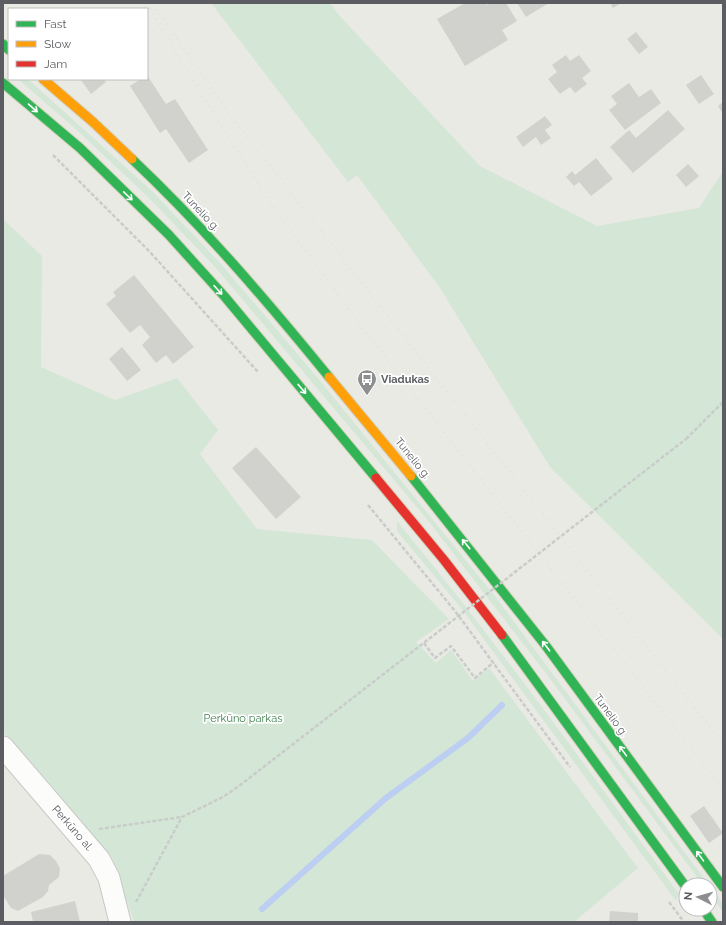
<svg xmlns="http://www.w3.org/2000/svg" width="726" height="925" font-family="Raleway,sans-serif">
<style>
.green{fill:#d4e6d5}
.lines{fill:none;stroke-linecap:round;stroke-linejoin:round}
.stream{stroke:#bccff2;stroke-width:6}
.building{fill:#d1d1ce}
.street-casing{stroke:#c7c7c7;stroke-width:23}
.fast-casing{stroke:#d0ceb5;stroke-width:11}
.slow-casing{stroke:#d0ceb5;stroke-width:11}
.jam-casing{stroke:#d0ceb5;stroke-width:11}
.path{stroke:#c8ccca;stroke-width:2.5;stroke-dasharray:4 2;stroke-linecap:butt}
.street{stroke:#fcfcfb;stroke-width:21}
.fast{stroke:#30b455;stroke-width:9}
.slow{stroke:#ff9f0a;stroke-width:9}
.jam{stroke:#e5322d;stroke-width:9}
.rail{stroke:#e2e2e2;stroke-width:3;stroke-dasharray:1 5;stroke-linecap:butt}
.path-bridge{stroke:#c8ccca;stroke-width:2.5;stroke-dasharray:4 2;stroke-linecap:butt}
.oneway{stroke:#fff}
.labels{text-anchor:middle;stroke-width:3.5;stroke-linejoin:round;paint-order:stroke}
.street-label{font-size:11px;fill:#5b5d62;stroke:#fff}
.poi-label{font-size:11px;font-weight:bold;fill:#5b5d62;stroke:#fff;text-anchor:start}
.park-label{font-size:11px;fill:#3c804e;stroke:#fff}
</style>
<rect width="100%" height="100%" fill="#eaeae5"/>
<path class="green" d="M 211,3 L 330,3 L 338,14 L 480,166 L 597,226 L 699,208 L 723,171 L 723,639 L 550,467 L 440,288 L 357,175 L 348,182 Z
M 18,79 L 28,79 L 153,192 L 221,264 L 317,377 L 498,600 L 709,885 L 703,885 L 548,676 L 426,518 L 216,268 L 148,197 L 79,132 Z
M 3,219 L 42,256 L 41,367 L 115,400 L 177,378 L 218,430 L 200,454 L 257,529 L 372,540 L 449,619 L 416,642 L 436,663 L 451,650 L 473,681 L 489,668 L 638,868 L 574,922 L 134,922 L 112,858 L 47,780 L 3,732 Z
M 397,521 C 496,641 587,768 679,894 L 676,901 L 461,608 L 397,531 Z
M 710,886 L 723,904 L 723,912 L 710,894 Z"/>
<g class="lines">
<path class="stream" d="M 262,909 L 386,798 L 468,738 L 502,705"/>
</g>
<path class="building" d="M 465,3 L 486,3 L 487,5 L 490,3 L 506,3 L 517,21 L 502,30 L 508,40 L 465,66 L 437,19 Z
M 517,3 L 549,3 L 526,17 Z
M 610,3 L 621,3 L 613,8 Z
M 636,32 L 648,47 L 639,54 L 627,39 Z
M 566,55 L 570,61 L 579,55 L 591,71 L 582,78 L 587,84 L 575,93 L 570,87 L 560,94 L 548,79 L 557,72 L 552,65 Z
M 147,75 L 166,104 L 175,99 L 208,150 L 189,163 L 166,129 L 160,133 L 130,86 L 141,79 L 147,79 Z
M 701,75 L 714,94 L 699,104 L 686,85 Z
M 80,79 L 103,79 L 106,82 L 91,94 Z
M 629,83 L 639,97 L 651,89 L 661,103 L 625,130 L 609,110 L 617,104 L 611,96 Z
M 723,102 L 723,114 L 718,106 Z
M 668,110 L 685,129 L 633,173 L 610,147 L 629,130 L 636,138 Z
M 545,116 L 552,125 L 545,130 L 551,138 L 541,145 L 536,137 L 523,147 L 516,137 Z
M 596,158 L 613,179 L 591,196 L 579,182 L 574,186 L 566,177 L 572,171 L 575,175 Z
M 688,164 L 699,176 L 686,187 L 676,175 Z
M 134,275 L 194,347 L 173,364 L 166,355 L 156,363 L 142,345 L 150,337 L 140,325 L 130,333 L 106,304 L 116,296 L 113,292 Z
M 122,347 L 141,370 L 127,381 L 109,359 Z
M 256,447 L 301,497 L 276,519 L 232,468 Z
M 704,806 L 723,833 L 709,843 L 690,816 Z
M 39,854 L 50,855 L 56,861 L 60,869 L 59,877 L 49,885 L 48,891 L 43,897 L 18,911 L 11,908 L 4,897 L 3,898 L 3,876 Z
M 75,901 L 80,922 L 33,922 L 31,912 Z
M 610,911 L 638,913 L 638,922 L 609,922 Z"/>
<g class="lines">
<defs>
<path id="street" d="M 3,747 L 99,859 L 109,878 L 120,922"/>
<path id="fast" d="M 3,44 L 9,50
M 3,83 L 80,148 L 169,235 L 225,297 L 376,478
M 132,159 C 204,227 267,301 329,377
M 411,476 L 546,646 L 723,887
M 502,635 L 686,887
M 703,909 L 712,922"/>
<path id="slow" d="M 43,79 L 93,122 L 132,159
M 329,377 L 411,476"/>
<path id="jam" d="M 376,478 L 444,560 L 502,635"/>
</defs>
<use href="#street" class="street-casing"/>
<use href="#fast" class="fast-casing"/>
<use href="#slow" class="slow-casing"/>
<use href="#jam" class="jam-casing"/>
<path class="path" d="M 53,155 L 150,252 L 258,372
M 686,439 L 723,402
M 368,505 L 455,611 L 570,767
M 424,643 L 435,658 L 451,646 L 475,678 L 494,662
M 99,829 L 182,817
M 136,902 L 182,817 L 223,797 L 239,786 L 443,628
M 669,902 L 684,922"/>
<use href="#street" class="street"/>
<use href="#fast" class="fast"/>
<use href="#slow" class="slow"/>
<use href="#jam" class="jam"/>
<path class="rail" d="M 147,3 L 177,55 L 275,210 L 361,326 L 723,789
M 156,9 L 231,116 L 723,744"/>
<path class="path-bridge" d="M 443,628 L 686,439"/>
</g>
<defs><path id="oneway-shaft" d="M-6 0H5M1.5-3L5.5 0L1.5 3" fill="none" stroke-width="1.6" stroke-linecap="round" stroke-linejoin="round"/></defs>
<g class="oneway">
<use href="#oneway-shaft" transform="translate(33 108) rotate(41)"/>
<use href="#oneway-shaft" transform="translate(128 196) rotate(44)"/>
<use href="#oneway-shaft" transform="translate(218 290) rotate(48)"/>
<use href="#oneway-shaft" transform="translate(302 389) rotate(50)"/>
<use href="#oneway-shaft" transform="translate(466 544) rotate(-129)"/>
<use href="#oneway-shaft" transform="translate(546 646) rotate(-127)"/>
<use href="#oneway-shaft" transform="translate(623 751) rotate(-126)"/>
<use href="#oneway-shaft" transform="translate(700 856) rotate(-126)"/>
</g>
<defs>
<symbol id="bus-pin" viewBox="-11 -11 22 30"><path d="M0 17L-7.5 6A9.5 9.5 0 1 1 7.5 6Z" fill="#8d8e90" stroke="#fff"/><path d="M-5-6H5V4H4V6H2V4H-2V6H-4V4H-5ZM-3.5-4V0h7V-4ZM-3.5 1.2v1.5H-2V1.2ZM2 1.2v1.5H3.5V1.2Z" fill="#fff"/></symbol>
</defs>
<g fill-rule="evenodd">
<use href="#bus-pin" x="356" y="368" width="22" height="30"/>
</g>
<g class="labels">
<g class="street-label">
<text transform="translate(201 211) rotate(47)" y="4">Tunelio g.</text>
<text transform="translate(413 458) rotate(51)" y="4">Tunelio g.</text>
<text transform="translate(611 715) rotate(54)" y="4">Tunelio g.</text>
<text transform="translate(73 828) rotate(49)" y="4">Perkūno al.</text>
</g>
<g class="poi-label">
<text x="381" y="383">Viadukas</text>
</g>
<g class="park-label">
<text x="243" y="722">Perkūno parkas</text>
</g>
</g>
<rect width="726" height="925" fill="none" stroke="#5b5d62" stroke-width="8"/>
<rect x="8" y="8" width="140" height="72" fill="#ffffff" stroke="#bdbec0"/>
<rect x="16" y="21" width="20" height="6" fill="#30b455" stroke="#bdbec0"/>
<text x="44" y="28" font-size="12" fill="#5b5d62">Fast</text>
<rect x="16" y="41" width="20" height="6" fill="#ff9f0a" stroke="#bdbec0"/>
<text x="44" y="48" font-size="12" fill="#5b5d62">Slow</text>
<rect x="16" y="61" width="20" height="6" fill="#e5322d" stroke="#bdbec0"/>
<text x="44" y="68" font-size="12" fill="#5b5d62">Jam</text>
<g transform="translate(698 897) rotate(276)"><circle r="19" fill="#ffffff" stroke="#bdbec0"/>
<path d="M0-3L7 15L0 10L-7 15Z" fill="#8d8e90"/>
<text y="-6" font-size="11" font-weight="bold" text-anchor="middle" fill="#5b5d62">N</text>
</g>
</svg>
